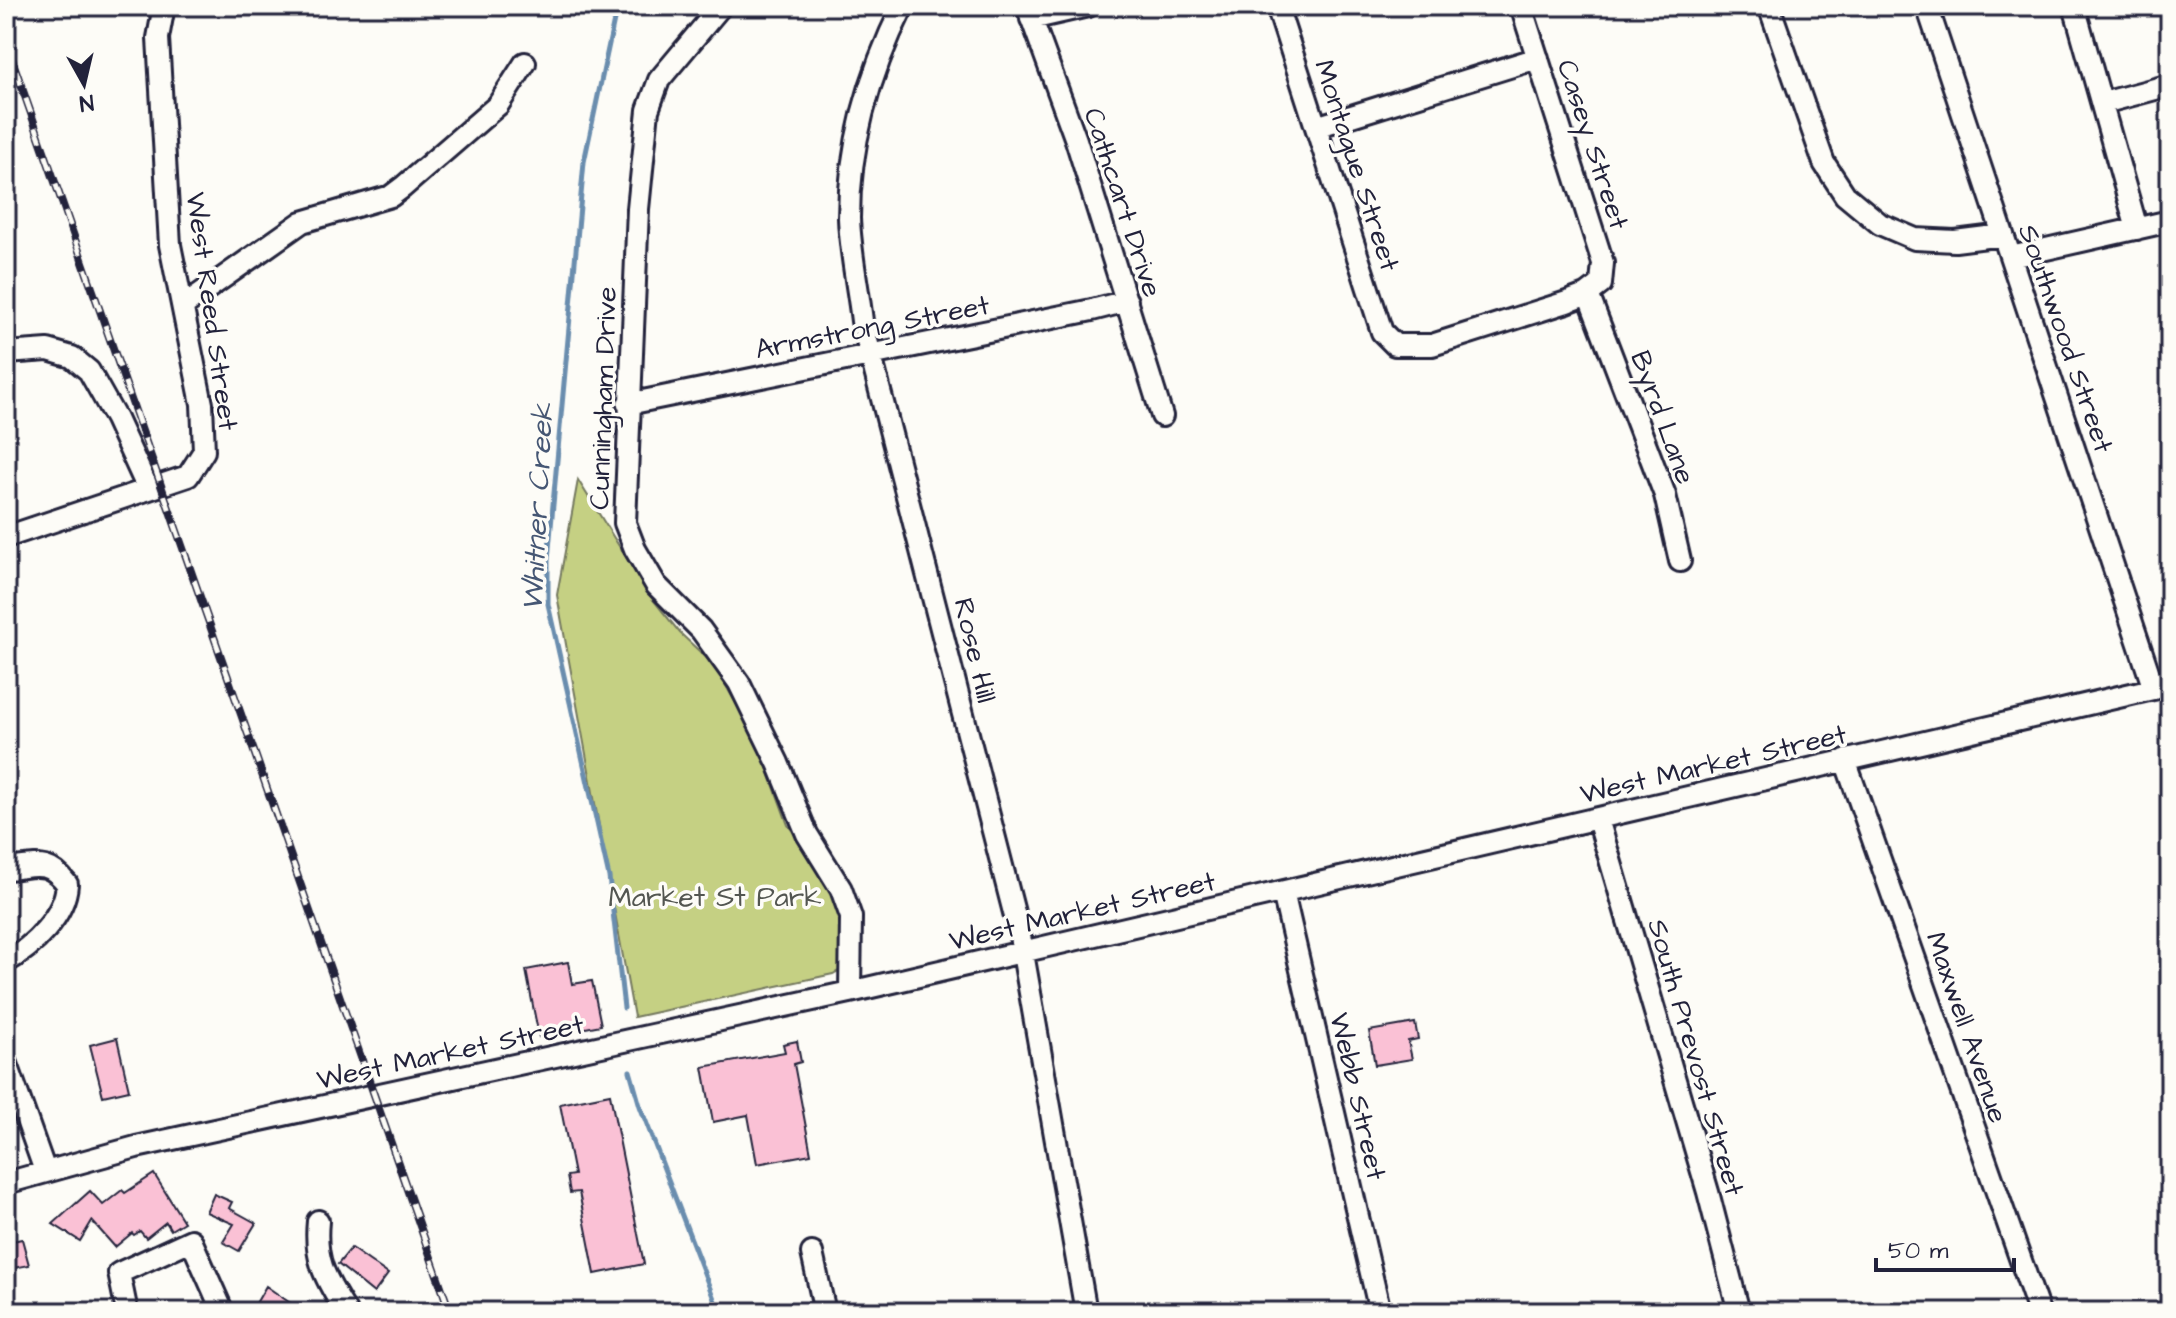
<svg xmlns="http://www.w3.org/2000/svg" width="2176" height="1318" font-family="'Architects Daughter',sans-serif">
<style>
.green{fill:#c5d083;stroke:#74795f;stroke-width:2}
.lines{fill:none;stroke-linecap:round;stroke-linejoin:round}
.stream{stroke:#6a8dae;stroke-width:5}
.building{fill:#fac1d5;stroke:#22223b;stroke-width:2}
.minor-casing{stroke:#22223b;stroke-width:26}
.minor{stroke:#fdfcf7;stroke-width:20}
.rail-casing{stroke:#22223b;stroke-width:8}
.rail{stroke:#fdfcf7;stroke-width:5;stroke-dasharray:15;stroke-linecap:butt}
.labels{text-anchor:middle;stroke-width:7;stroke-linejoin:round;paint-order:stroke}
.street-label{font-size:28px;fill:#22223b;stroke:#fdfcf7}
.park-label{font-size:28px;fill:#535651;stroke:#fdfcf7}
.water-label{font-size:30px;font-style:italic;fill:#465774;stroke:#fdfcf7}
</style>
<rect width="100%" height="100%" fill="#fdfcf7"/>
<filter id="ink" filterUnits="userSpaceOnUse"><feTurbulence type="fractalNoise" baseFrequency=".0125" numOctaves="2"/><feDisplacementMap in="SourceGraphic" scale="16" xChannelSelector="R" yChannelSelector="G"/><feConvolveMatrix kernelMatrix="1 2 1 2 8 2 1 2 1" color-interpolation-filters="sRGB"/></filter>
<g filter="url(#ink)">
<path class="green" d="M 578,480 L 650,596 L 680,633 L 714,665 L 757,740 L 788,825 L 823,872 L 836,895 L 842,925 L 842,969 L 833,974 L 634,1017 L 557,595 Z"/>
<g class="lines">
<path class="stream" d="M 617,6 L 584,162 L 548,560 L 548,604 L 609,877 L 624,1008
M 630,1071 L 640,1106 L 719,1312"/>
</g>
<path class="building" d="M 568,962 L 572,984 L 592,981 L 601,1025 L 539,1037 L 526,970 Z
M 1415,1023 L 1418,1039 L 1408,1041 L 1412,1059 L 1375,1065 L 1369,1031 Z
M 117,1038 L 129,1090 L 103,1096 L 90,1045 Z
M 797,1041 L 801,1062 L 794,1064 L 811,1154 L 757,1164 L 748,1115 L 713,1122 L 703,1067 L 785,1052 L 783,1044 Z
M 610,1094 L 644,1264 L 595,1274 L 579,1192 L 570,1193 L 567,1176 L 574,1175 L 560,1104 Z
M 154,1174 L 184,1222 L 171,1230 L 166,1222 L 146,1238 L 140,1231 L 134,1235 L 132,1233 L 115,1247 L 92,1221 L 80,1241 L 53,1224 L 90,1191 L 103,1205 L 122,1190 L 125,1193 Z
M 214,1194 L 232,1202 L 229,1208 L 256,1223 L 239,1251 L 223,1242 L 234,1224 L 206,1212 Z
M 22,1239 L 29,1265 L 13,1268 L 7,1242 Z
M 351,1248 L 388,1274 L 374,1293 L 338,1264 Z
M 266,1286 L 303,1312 L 251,1312 Z"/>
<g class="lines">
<defs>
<path id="minor" d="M 721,6 L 659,80 L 648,110 L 638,209 L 625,523 L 635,549 L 656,585 L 701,630 L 739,683 L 778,763 L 807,834 L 841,889 L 851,917 L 850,992
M 903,6 C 870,72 849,143 849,218 C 850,251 858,287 862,321 L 1020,936 L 1086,1312
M 1027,6 L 1076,140 L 1162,416
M 1277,6 L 1382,332 L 1395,345 L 1432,345 L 1567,302 L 1588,294 L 1601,284 L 1603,263 L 1521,6
M 1769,6 L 1824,163 L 1845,195 L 1880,224 L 1915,239 L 1955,241 L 2003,235
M 1927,6 L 2154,689
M 2074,6 L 2137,229
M 1031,19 L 1088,6
M 2103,103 L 2170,85
M 1316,127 L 1538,58
M 2011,257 L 2170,221
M 1588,294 L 1665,495 L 1680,561
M 183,306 L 302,222 L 391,196 L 403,187 L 498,105 L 525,63
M 6,353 L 48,350 L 72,357 L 89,371 L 116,419 L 148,489
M 628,404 L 1092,310 L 1127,301
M 6,537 L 188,476 L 204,451 L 202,404 L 170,245 L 158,38 L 164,6
M 1845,760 L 2039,1312
M 1598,819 L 1708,1192 L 1739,1312
M 6,869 C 35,867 47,858 67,884 C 65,916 33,947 6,962
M 1283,892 L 1380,1312
M 6,1061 L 45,1171
M 6,1183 L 136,1147 L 850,992 L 2170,685
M 318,1221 C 314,1262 326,1279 346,1312
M 812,1253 L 825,1312
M 127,1312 L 119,1273 L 191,1240 L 223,1312"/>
</defs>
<use href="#minor" class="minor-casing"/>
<use href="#minor" class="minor"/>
<defs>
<path id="rail" d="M 6,42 L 450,1312"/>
</defs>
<use href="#rail" class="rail-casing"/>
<use href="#rail" class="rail"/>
</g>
</g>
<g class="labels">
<g class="street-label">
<text transform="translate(1594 144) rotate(72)" y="10">Casey Street</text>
<text transform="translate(1358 165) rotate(72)" y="10">Montague Street</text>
<text transform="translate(1124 202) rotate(72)" y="10">Cathcart Drive</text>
<text transform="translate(213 311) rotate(82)" y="10">West Reed Street</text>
<text transform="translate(872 326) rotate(-11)" y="10">Armstrong Street</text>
<text transform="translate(2067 338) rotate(71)" y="10">Southwood Street</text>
<text transform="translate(602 398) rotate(-88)" y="10">Cunningham Drive</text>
<text transform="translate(1664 417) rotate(70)" y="10">Byrd Lane</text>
<text transform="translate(976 650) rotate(77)" y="10">Rose Hill</text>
<text transform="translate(1713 763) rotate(-13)" y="10">West Market Street</text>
<text transform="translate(1082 910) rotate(-13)" y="10">West Market Street</text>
<text transform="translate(1968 1027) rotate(71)" y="10">Maxwell Avenue</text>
<text transform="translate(450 1051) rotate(-12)" y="10">West Market Street</text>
<text transform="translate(1697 1057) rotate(74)" y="10">South Prevost Street</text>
<text transform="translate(1359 1096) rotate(77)" y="10">Webb Street</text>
</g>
<g class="park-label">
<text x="715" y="906">Market St Park</text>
</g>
<g class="water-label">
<text transform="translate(537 507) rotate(-87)" y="10">Whitner Creek</text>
</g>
</g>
<rect width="2176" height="1318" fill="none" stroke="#fdfcf7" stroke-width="32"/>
<rect x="16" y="16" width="2144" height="1286" fill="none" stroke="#22223b" stroke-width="3" filter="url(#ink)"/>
<g transform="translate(84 84) rotate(172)" stroke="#fdfcf7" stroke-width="6" paint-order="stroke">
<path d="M0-6L14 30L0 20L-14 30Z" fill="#22223b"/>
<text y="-12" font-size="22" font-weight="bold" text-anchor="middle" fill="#22223b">N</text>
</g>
<path d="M1876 1258v12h138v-12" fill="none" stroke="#22223b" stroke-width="4"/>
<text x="1888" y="1258" font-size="24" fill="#22223b" stroke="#fdfcf7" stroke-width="6" paint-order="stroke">50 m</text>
</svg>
